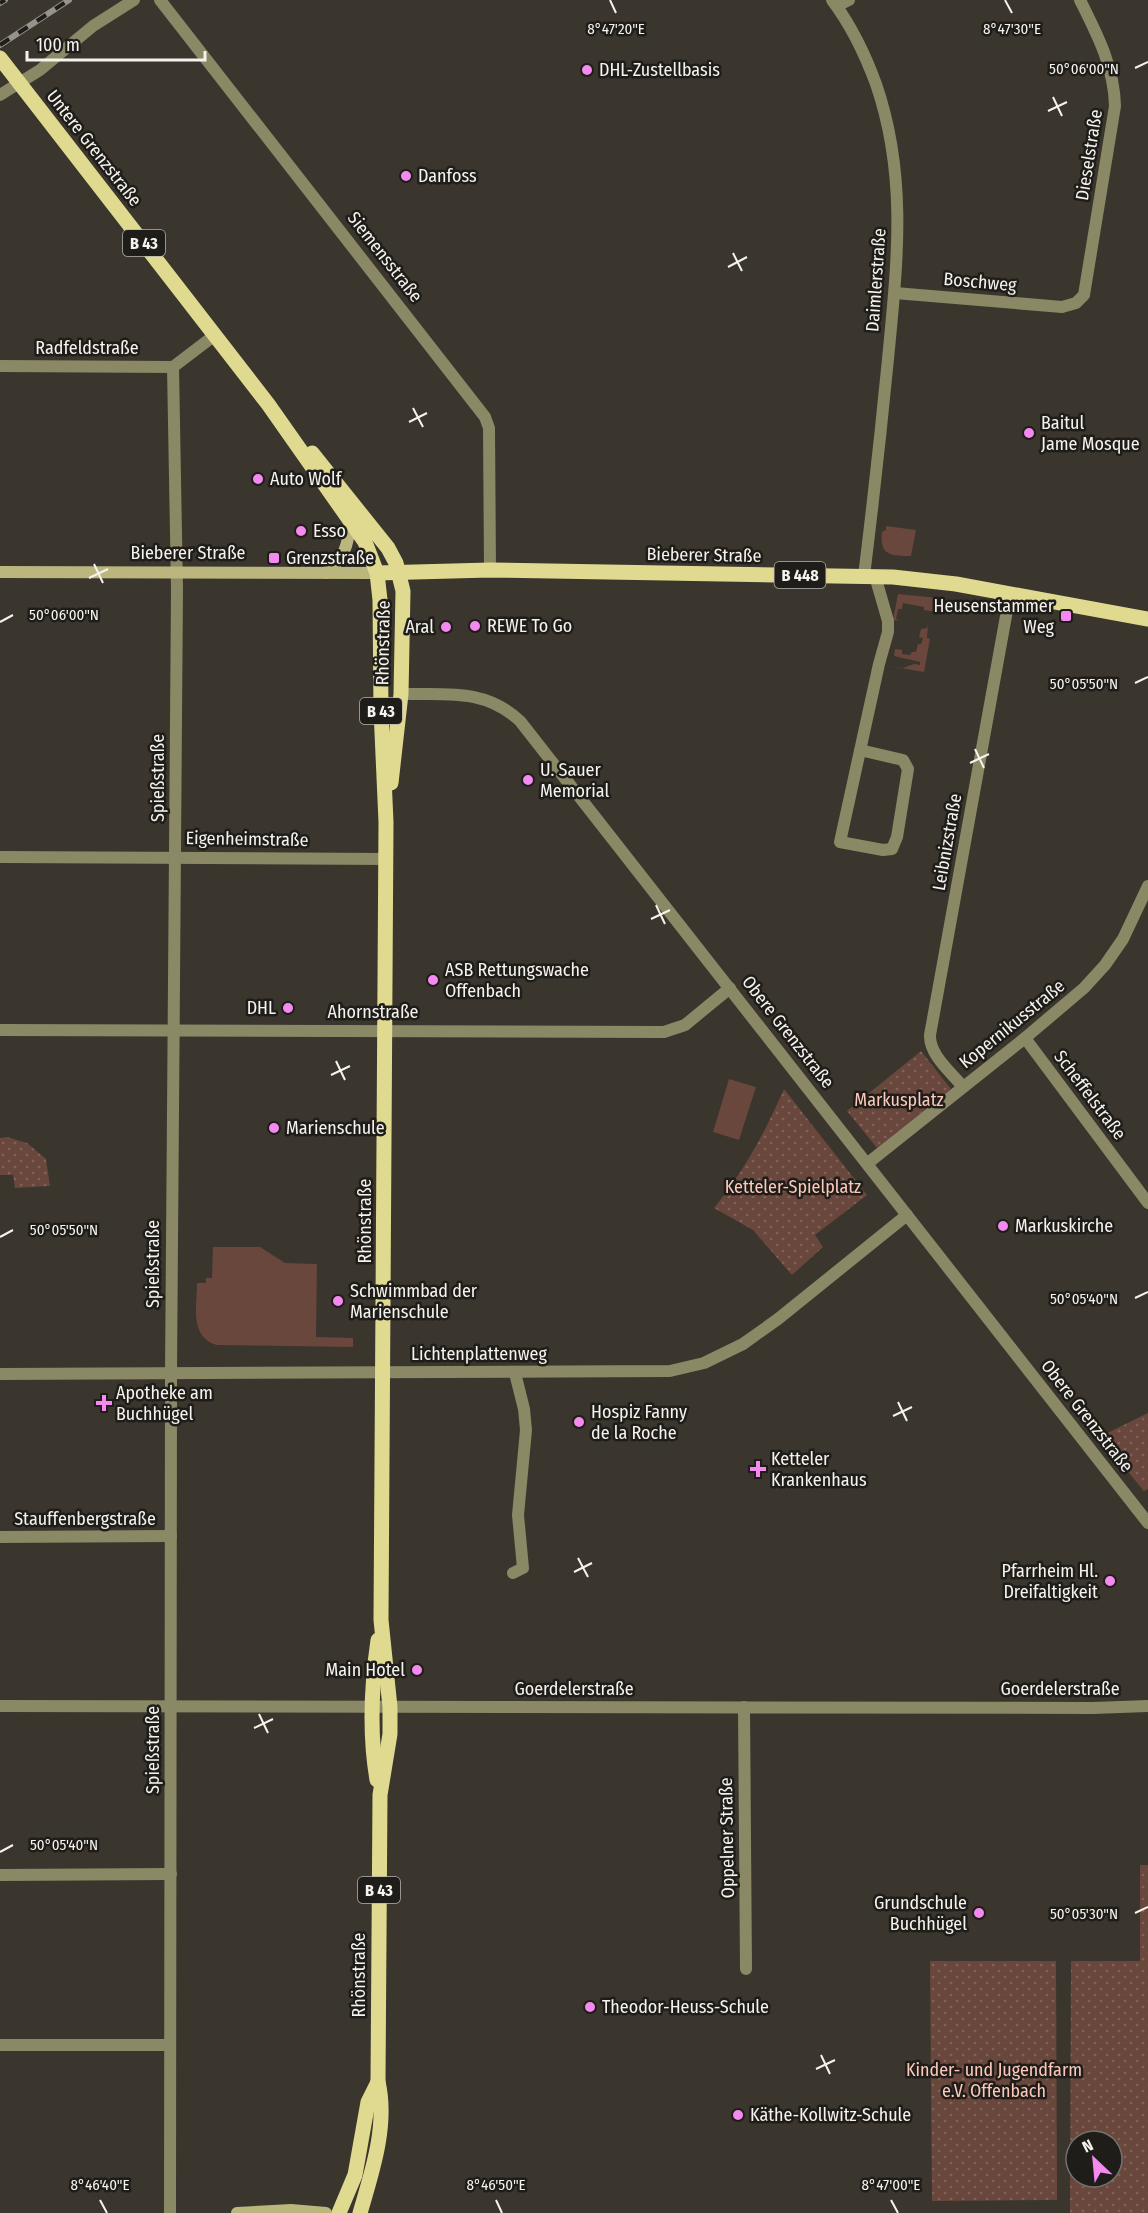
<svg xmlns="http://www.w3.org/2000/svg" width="1148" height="2213" font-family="'Fira Sans Condensed',sans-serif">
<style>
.grass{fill:#69473d}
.park{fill:url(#park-dots);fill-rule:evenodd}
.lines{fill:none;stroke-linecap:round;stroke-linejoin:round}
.street{stroke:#8a8865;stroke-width:12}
.secondary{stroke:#bab67e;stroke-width:12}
.primary{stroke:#dfda90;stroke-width:15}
.rail-casing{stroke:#96928c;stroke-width:6}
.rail{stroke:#1f1d19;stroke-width:4;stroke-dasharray:11;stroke-linecap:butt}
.ticks{fill:none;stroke:#f6f3ee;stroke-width:2}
.poi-dot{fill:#f489f0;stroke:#1f1d19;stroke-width:2}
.labels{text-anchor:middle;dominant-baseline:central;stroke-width:5;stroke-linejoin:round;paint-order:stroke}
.shield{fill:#1f1d19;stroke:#b6b3ae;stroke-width:1.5}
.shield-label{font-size:16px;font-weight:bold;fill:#f6f3ee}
.poi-label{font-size:18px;fill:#f6f3ee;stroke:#1f1d19;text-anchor:start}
.street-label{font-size:18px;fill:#f6f3ee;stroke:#1f1d19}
.park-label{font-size:18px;fill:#fec9ba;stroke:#1f1d19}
.ticks-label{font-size:15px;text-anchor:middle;fill:#f6f3ee;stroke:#1f1d19;stroke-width:5;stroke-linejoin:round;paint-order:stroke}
</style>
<defs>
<pattern id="park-dots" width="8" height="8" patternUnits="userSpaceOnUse" patternTransform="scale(1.5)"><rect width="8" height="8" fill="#69473d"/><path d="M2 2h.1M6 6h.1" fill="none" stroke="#7f6259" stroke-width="1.8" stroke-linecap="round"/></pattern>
</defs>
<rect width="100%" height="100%" fill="#3a352d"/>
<g class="grass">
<path d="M886,526l30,4 -5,26c-19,0 -32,0 -29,-24l4,-2z"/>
<polygon points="898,594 938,598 936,612 924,610 924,607 903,603 902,609 898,609 896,619 900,621 893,620"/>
<polygon points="928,625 927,638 930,639 924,672 883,665 903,668 914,664 920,665 920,662 894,656 895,649 902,650 902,654 910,655 912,652 916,652 918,644 921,644 923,638 919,637 921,629 927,628"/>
<polygon points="729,1079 756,1087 739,1140 713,1132"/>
<path d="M213,1247h47l25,16 32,1 -1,73 37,1v9l-136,-2c-28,-8 -20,-39 -20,-62h9v-5h6z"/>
</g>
<g class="park">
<polygon points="921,1051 951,1089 877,1148 847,1111"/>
<path d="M784,1089l83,106 -52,40 8,12 -31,28 -39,-45 -39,-22c31,-38 50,-74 70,-119z"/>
<polygon points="7,1137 27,1143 46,1159 50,1186 15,1188 13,1175 0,1175 0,1138"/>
<polygon points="1148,1413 1148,1489 1144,1491 1099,1437"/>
<path d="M1140,1865h8v348h-78l1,-252h69zM1076,2141h36v36h-36z"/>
<polygon points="930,1961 1056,1961 1057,2200 932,2201"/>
</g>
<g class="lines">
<g class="street">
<polyline points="160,0 485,417 489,428 490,570"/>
<path d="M832,0c19,25 33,54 44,84 32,93 21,180 12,275 -7,72 -15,144 -24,217"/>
<polyline points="837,6 849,0"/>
<polyline points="0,95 40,70 93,26 134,0"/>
<path d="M895,293l167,14 14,-4 8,-8 31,-189c-1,-40 -18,-72 -35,-106"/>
<polyline points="0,366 173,367"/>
<polyline points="173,367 215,335"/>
<path d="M401,694c45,1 84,-6 119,27l628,802"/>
<polyline points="860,750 903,760 908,769 897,837 892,849 883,850 840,842 879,664 888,632 888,621 875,576"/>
<polyline points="0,857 386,859"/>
<polyline points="0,1030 664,1032 685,1025 730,988"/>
<polyline points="1025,1038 1148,1203"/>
<path d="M963,1087c-11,-14 -34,-32 -33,-52l80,-441"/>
<polyline points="868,1163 1025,1038 1084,988 1105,965 1123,939 1148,886"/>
<polyline points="0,1374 670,1371 704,1363 743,1344 778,1319 907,1215"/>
<polyline points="0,1537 171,1536"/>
<polyline points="513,1573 523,1568 518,1515 526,1430 524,1409 515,1373"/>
<polyline points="0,1706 1093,1708 1148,1706"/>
<polyline points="744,1707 746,1969"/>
<polyline points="0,1875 171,1874"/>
<polyline points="0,2045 170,2045"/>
<polyline points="170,2213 171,1374 177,589 173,367"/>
</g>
<g class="secondary">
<polyline points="0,572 377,573"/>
<path d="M326,573c19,-17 22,-26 24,-51"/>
<polyline points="237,2213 291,2210 326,2213"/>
</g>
<g class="primary">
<path d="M0,58l268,346 97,138 12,31 3,27 1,110 5,112 -5,798 9,87v27l-10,61 -2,287c10,43 -6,90 -18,131"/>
<polyline points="312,453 388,548 396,563 403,591 401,694 391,783"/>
<polyline points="377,573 490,570 893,577 956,584 1148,619"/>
<path d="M377,1780c-8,-47 -6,-92 1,-140"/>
<polyline points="339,2213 355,2175 368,2102 378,2082"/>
</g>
<g class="rail-casing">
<g id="rail">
<polyline points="0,3 5,0"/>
<polyline points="0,45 69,0"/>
</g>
</g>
<use href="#rail" class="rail"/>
</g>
<path class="ticks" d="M610,0l6,13M1005,0l7,13M1135,68l13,-6M1053,97l9,19M1048,111l19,-9M733,253l9,18M728,267l19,-10M413,408l10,19M409,422l18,-9M94,564l9,19M89,578l19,-9M0,622l13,-7M1135,683l13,-6M975,749l9,19M970,763l19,-9M656,905l9,19M651,919l19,-9M336,1061l9,19M331,1075l19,-9M0,1237l13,-7M1135,1298l13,-6M898,1402l9,19M893,1416l19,-9M578,1558l10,19M574,1572l18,-9M259,1714l9,19M254,1728l19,-9M0,1852l13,-7M1135,1913l13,-6M821,2055l9,19M816,2069l19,-9M100,2200l7,13M496,2200l6,13M891,2200l7,13"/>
<g class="poi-dot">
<circle cx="587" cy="70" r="6"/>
<circle cx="406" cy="176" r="6"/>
<circle cx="1029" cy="433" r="6"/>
<circle cx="258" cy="479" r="6"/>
<circle cx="301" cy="531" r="6"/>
<rect x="268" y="552" width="12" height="12" rx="3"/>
<rect x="1060" y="610" width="12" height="12" rx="3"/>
<circle cx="475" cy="626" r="6"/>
<circle cx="446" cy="627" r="6"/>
<circle cx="528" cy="780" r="6"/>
<circle cx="433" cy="980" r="6"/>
<circle cx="288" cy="1008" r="6"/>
<circle cx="274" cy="1128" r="6"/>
<circle cx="1003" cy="1226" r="6"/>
<circle cx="338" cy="1301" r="6"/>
<path d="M101 1394h6v6h6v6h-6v6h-6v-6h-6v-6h6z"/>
<circle cx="579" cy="1422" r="6"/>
<path d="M755 1460h6v6h6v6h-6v6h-6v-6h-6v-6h6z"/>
<circle cx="1110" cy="1581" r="6"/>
<circle cx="417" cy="1670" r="6"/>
<circle cx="979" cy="1913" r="6"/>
<circle cx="590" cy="2007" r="6"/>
<circle cx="738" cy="2115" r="6"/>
</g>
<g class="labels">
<g class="shield">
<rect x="123" y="230" width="42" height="26" rx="4.5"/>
<rect x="774.5" y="562" width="51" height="26" rx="4.5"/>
<rect x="360" y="698" width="42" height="26" rx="4.5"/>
<rect x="358" y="1877" width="42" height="26" rx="4.5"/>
</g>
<g class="shield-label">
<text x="144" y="243">B 43</text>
<text x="800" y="575">B 448</text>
<text x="381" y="711">B 43</text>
<text x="379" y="1890">B 43</text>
</g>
<g class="poi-label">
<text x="599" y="70">DHL-Zustellbasis</text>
<text x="418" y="176">Danfoss</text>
<text x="1041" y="423">Baitul<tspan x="1041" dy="21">Jame Mosque</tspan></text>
<text x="270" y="479">Auto Wolf</text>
<text x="313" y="531">Esso</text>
<text x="286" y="558">Grenzstraße</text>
<text x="1054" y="606" text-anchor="end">Heusenstammer<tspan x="1054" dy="21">Weg</tspan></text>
<text x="487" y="626">REWE To Go</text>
<text x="434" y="627" text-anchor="end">Aral</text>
<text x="540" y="770">U. Sauer<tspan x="540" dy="21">Memorial</tspan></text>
<text x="445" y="970">ASB Rettungswache<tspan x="445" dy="21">Offenbach</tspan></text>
<text x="276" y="1008" text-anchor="end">DHL</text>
<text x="286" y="1128">Marienschule</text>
<text x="1015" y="1226">Markuskirche</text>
<text x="350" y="1291">Schwimmbad der<tspan x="350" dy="21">Marienschule</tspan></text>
<text x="116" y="1393">Apotheke am<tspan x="116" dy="21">Buchhügel</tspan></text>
<text x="591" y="1412">Hospiz Fanny<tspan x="591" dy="21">de la Roche</tspan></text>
<text x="771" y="1459">Ketteler<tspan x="771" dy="21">Krankenhaus</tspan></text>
<text x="1098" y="1571" text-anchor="end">Pfarrheim Hl.<tspan x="1098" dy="21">Dreifaltigkeit</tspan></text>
<text x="405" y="1670" text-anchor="end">Main Hotel</text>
<text x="967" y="1903" text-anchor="end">Grundschule<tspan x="967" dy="21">Buchhügel</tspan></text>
<text x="602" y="2007">Theodor-Heuss-Schule</text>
<text x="750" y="2115">Käthe-Kollwitz-Schule</text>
</g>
<g class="street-label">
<text transform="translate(94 148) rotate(52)">Untere Grenzstraße</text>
<text transform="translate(1089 155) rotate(-81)">Dieselstraße</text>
<text transform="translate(385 257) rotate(52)">Siemensstraße</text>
<text transform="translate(876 280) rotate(-86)">Daimlerstraße</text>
<text transform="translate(980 282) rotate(5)">Boschweg</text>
<text x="87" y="348">Radfeldstraße</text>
<text x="188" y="553">Bieberer Straße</text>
<text transform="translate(704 555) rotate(1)">Bieberer Straße</text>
<text transform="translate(383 643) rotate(-89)">Rhönstraße</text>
<text transform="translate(158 778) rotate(-90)">Spießstraße</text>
<text transform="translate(247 839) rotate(1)">Eigenheimstraße</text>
<text transform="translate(947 842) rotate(-80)">Leibnizstraße</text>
<text x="373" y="1012">Ahornstraße</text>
<text transform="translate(1012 1024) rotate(-39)">Kopernikusstraße</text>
<text transform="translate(788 1032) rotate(52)">Obere Grenzstraße</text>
<text transform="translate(1090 1095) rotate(53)">Scheffelstraße</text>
<text transform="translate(365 1221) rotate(-90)">Rhönstraße</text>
<text transform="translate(153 1264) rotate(-90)">Spießstraße</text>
<text x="479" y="1354">Lichtenplattenweg</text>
<text transform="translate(1087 1416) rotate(52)">Obere Grenzstraße</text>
<text x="85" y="1519">Stauffenbergstraße</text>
<text x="574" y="1689">Goerdelerstraße</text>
<text x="1060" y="1689">Goerdelerstraße</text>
<text transform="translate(153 1750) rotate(-90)">Spießstraße</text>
<text transform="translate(727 1838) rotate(-91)">Oppelner Straße</text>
<text transform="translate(359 1975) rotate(-90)">Rhönstraße</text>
</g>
<g class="park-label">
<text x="899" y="1100">Markusplatz</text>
<text x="793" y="1187">Ketteler-Spielplatz</text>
<text x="994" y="2070">Kinder- und Jugendfarm<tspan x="994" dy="21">e.V. Offenbach</tspan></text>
</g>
</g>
<g class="ticks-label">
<text x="616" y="34">8°47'20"E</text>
<text x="1012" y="34">8°47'30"E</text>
<text x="1084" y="74">50°06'00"N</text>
<text x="64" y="620">50°06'00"N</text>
<text x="1084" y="689">50°05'50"N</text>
<text x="64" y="1235">50°05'50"N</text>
<text x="1084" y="1304">50°05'40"N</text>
<text x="64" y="1850">50°05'40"N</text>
<text x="1084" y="1919">50°05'30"N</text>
<text x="100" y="2190">8°46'40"E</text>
<text x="496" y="2190">8°46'50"E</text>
<text x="891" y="2190">8°47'00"E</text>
</g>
<g transform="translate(1094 2159) rotate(334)"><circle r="28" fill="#1f1d19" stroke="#75736e" stroke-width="1.5"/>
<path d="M0-4.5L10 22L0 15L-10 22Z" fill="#f489f0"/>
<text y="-9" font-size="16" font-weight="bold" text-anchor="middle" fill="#f6f3ee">N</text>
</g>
<path d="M27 51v9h178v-9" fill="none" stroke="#f6f3ee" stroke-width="3"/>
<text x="36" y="51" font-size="18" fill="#f6f3ee" stroke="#1f1d19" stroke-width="4.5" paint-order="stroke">100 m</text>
</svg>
